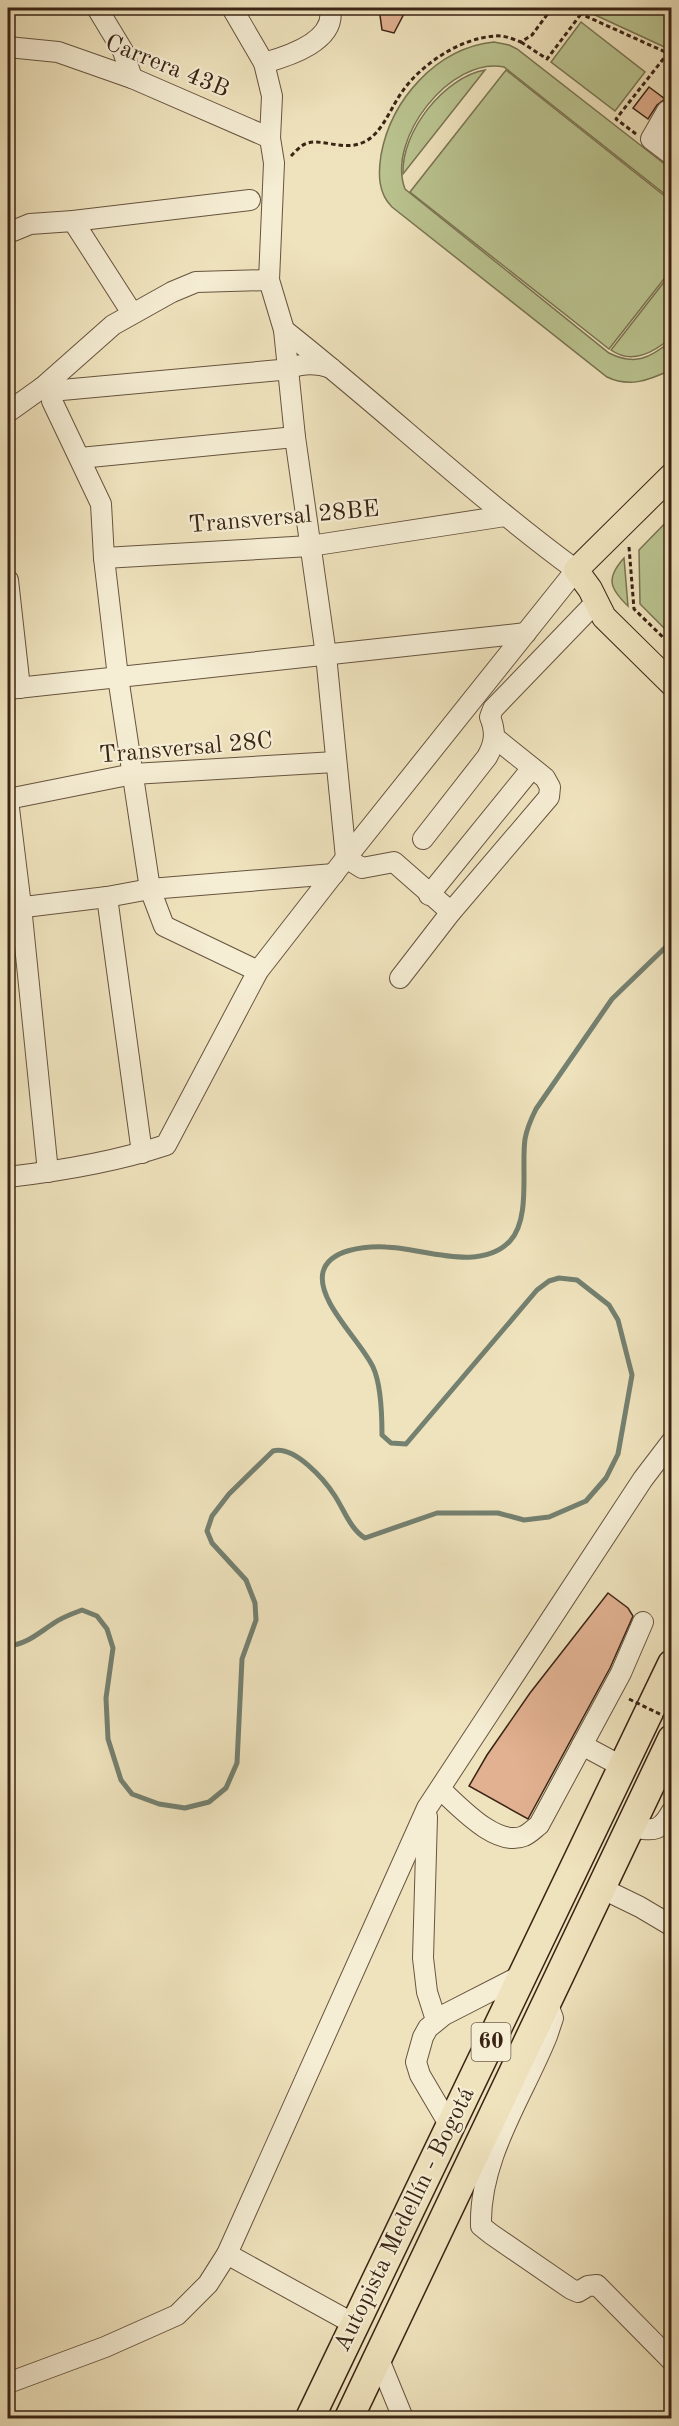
<svg xmlns="http://www.w3.org/2000/svg" width="679" height="2426" font-family="'Old Standard TT',serif">
<style>
.green{fill:#bac490;stroke:#7a7452;stroke-width:1.5}
.lines{fill:none;stroke-linecap:round;stroke-linejoin:round}
.stream{stroke:#748070;stroke-width:5}
.building{fill:#e2b191;stroke:#3a2415;stroke-width:1.5}
.minor-casing{stroke:#67543f;stroke-width:22}
.major-casing{stroke:#3a2415;stroke-width:26}
.highway-casing{stroke:#3a2415;stroke-width:31}
.path{stroke:#3a2415;stroke-width:3;stroke-dasharray:4.5 3;stroke-linecap:butt}
.minor{stroke:#f5edd4;stroke-width:20}
.major{stroke:#efe3bd;stroke-width:24}
.highway{stroke:#efe3bd;stroke-width:28}
.path-bridge{stroke:#3a2415;stroke-width:3;stroke-dasharray:4.5 3;stroke-linecap:butt}
.labels{text-anchor:middle;dominant-baseline:central;stroke-width:4.5;stroke-linejoin:round;paint-order:stroke}
.shield{fill:#f5edd4;stroke:#72604e;stroke-width:1.5}
.shield-label{font-size:22px;font-weight:bold;fill:#3a2415}
.street-label{font-size:24px;fill:#3a2415;stroke:#f5edd4}
</style>
<rect width="100%" height="100%" fill="#efe3bd"/>
<filter id="stains"><feTurbulence type="fractalNoise" baseFrequency=".00333" numOctaves="4"/><feColorMatrix values="0 0 0 0 .2 0 0 0 0 .09 0 0 0 0 .02 0 0 0 .5 -.17"/></filter>
<radialGradient id="worn" r=".72"><stop offset=".6" stop-color="#630" stop-opacity="0"/><stop offset="1" stop-color="#630" stop-opacity=".3"/></radialGradient>
<g class="green">
<polygon points="580,8 671,8 671,50"/>
<polygon points="581,22 645,72 615,111 551,62"/>
<path d="M494,42l15,3 8,4 154,120v30l-167,-132c-53,-11 -118,72 -99,122l204,164c26,13 41,5 62,-12v29c-22,10 -41,18 -64,7l-215,-170c-14,-14 -14,-33 -11,-52 10,-55 55,-107 113,-113z"/>
<path d="M485,70l-82,104c-2,-42 41,-97 82,-104z"/>
<polygon points="506,70 671,201 671,270 609,349 410,192"/>
<path d="M671,273v65c-17,14 -39,27 -60,12z"/>
<polygon points="671,517 671,635 640,604 639,550"/>
<path d="M624,558l4,48c-19,-18 -22,-28 -4,-48z"/>
</g>
<g class="lines">
<path class="stream" d="M8,1646c18,-2 28,-11 43,-21 9,-7 20,-11 31,-15l15,6 10,13 6,19 -7,50 2,41 13,41 11,14 27,10 26,4 24,-6 17,-14 11,-25 5,-104 14,-39 -1,-17 -9,-23 -34,-37 -5,-12 5,-15 17,-22 44,-43c21,-6 51,28 62,45 9,14 16,34 30,42l72,-25h61l26,7 25,-3 37,-16 20,-23 12,-24 14,-79 -14,-55 -9,-15 -32,-25 -18,-2 -10,3 -12,9 -131,154 -15,-1 -9,-8c0,-18 -1,-51 -9,-68 -12,-26 -57,-66 -50,-95 6,-23 43,-26 63,-25 37,1 94,26 124,-6 21,-22 11,-74 15,-102 2,-11 6,-20 11,-30l76,-110 60,-58"/>
</g>
<g class="building">
<polygon points="379,8 407,8 394,33 382,30"/>
<polygon points="649,87 665,99 657,105 648,119 633,108"/>
<polygon points="608,1593 628,1608 633,1616 610,1668 528,1819 469,1786 487,1755 530,1693"/>
</g>
<g class="lines">
<g class="minor-casing">
<g id="minor">
<polyline points="97,8 123,51 132,78"/>
<polyline points="232,8 264,63 272,96 270,138 274,163 269,280 284,330 295,437 326,655 346,858 362,868 394,862 451,912"/>
<polyline points="8,47 58,52 132,78 270,138"/>
<path d="M264,63c25,-7 73,-22 66,-55"/>
<polyline points="667,111 651,139 672,155"/>
<polyline points="73,221 132,313"/>
<polyline points="8,233 30,224 73,221 250,200"/>
<polyline points="43,387 51,391 52,401 101,504 104,558 118,677 150,889 164,926 258,971"/>
<path d="M51,391l229,-21c18,-5 33,-9 51,-2"/>
<polyline points="8,412 43,387 113,325 172,292 196,282 269,280"/>
<polyline points="80,458 295,437"/>
<polyline points="104,558 310,546 505,516"/>
<polyline points="8,580 20,688"/>
<polyline points="8,689 526,633"/>
<polyline points="8,799 133,774 335,762"/>
<polyline points="8,800 21,906 48,1172"/>
<path d="M423,839l64,-82c8,-14 9,-25 3,-40l3,-8 104,-108"/>
<polyline points="429,895 532,768"/>
<polyline points="107,897 142,1153"/>
<polyline points="8,909 107,897 150,889 334,874"/>
<polyline points="400,978 451,912 549,797 550,787 545,778 494,737"/>
<path d="M8,1177c52,-6 107,-15 158,-32l92,-174 88,-113 230,-288c-102,-75 -193,-162 -292,-240"/>
<polyline points="582,1745 623,1767"/>
<path d="M440,1789c18,16 56,59 84,47 5,-2 11,-8 15,-11l82,-152 22,-51"/>
<polyline points="427,1817 423,1958 427,1992 436,2020"/>
<path d="M630,1827c23,3 29,7 42,-16"/>
<polyline points="601,1888 640,1907 672,1926"/>
<path d="M550,2010l3,8 -6,18c-24,60 -68,122 -66,190l10,8 80,55 7,3 10,-6 9,-1 75,76"/>
<polyline points="450,2126 420,2075 416,2062 423,2037 428,2028 444,2015 524,1974"/>
<polyline points="227,2254 354,2324"/>
<polyline points="378,2357 403,2418"/>
<polyline points="8,2383 105,2347 177,2315 208,2284 227,2254 427,1808 643,1479 672,1441"/>
</g>
</g>
<g class="major-casing">
<polyline id="major" points="672,475 576,570 590,589 604,617 672,684"/>
</g>
<g class="highway-casing">
<g id="highway">
<polyline points="310,2418 672,1664"/>
<polyline points="349,2418 672,1739"/>
</g>
</g>
<g class="path">
<polyline points="573,8 581,14 672,55"/>
<polyline points="521,42 547,59 581,14"/>
<polyline points="636,134 616,119 668,53"/>
<path d="M291,156c4,-4 9,-10 14,-12 15,-7 39,8 59,-2 18,-8 27,-35 38,-50 19,-28 59,-54 93,-56 9,-1 18,3 26,6l11,-7 20,-27"/>
<polyline points="629,547 634,609 672,646"/>
</g>
<use href="#minor" class="minor"/>
<use href="#major" class="major"/>
<use href="#highway" class="highway"/>
<polyline class="path-bridge" points="629,1699 672,1720"/>
</g>
<g class="labels">
<rect class="shield" x="471.5" y="2023" width="39" height="38" rx="4.5"/>
<g class="shield-label">
<text x="491" y="2042">60</text>
</g>
<g class="street-label">
<text transform="translate(167 67) rotate(22)">Carrera 43B</text>
<text transform="translate(284 518) rotate(-5)">Transversal 28BE</text>
<text transform="translate(186 749) rotate(-5)">Transversal 28C</text>
<text transform="translate(405 2220) rotate(-64)">Autopista Medellín - Bogotá</text>
</g>
</g>
<rect width="679" height="2426" fill="none" stroke="#efe3bd" stroke-width="30"/>
<rect x="9" y="9" width="661" height="2408" fill="none" stroke="#3a2415" stroke-width="3"/>
<rect x="15" y="15" width="649" height="2396" fill="none" stroke="#3a2415" stroke-width="1.5"/>
<rect width="100%" height="100%" filter="url(#stains)"/>
<rect width="100%" height="100%" fill="url(#worn)"/>
</svg>
